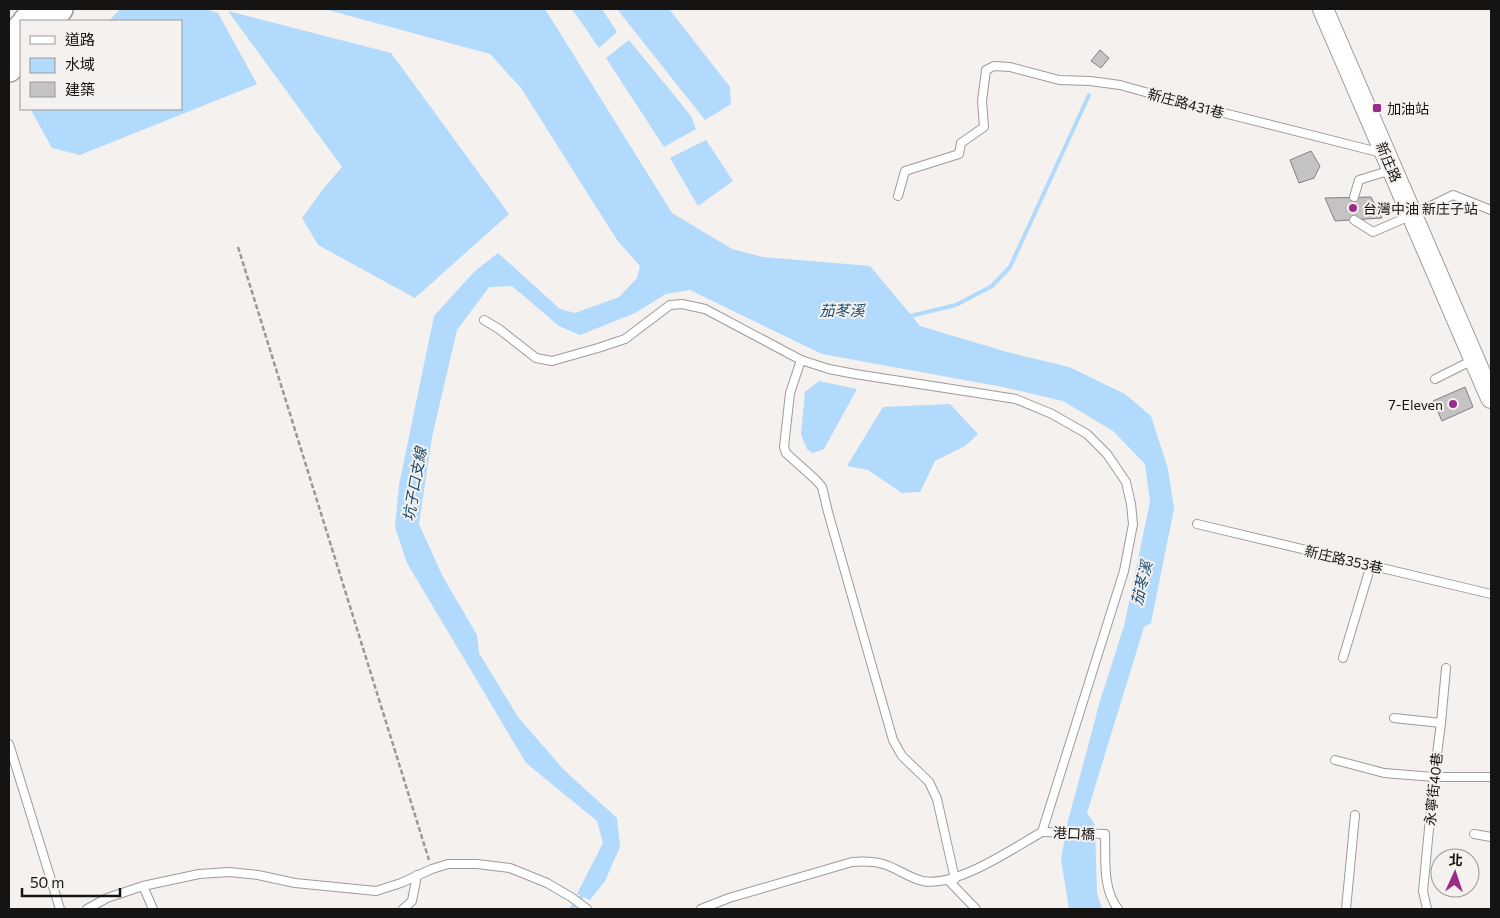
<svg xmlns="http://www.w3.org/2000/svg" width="1500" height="918" font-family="Commissioner,'Noto Sans TC',sans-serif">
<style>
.water{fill:#b2dafc}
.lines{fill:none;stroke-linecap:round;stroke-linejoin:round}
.stream{stroke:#b2dafc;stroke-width:4}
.building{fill:#c5c2c4;stroke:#848082}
.service-casing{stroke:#9e9b98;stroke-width:10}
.tertiary-casing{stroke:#9e9b98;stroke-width:22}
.primary-casing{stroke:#9e9b98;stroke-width:28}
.path{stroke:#9b9997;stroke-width:2.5;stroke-dasharray:5 2.5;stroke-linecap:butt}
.service{stroke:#fff;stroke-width:8}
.tertiary{stroke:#fff;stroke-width:20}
.primary{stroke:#fff;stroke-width:25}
.poi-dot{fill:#9b2b89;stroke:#f4f1ee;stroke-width:2}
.labels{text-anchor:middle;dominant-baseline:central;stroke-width:4;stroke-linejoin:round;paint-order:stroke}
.street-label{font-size:14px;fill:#151413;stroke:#f4f1ee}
.poi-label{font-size:14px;fill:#151413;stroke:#f4f1ee;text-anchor:start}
.water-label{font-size:15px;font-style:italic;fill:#17496e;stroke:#f4f1ee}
</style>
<rect width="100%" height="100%" fill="#f4f1ee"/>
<g class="water">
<polygon points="120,9 205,9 218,13 257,84 80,155 52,148 31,110 33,109 181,109 181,21 109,21"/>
<polygon points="324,9 545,9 672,213 732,249 763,257 870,266 920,326 1007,352 1069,367 1125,394 1151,416 1168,469 1174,509 1151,623 1144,627 1087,813 1095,825 1097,893 1102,909 1069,909 1061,859 1068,821 1100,701 1124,626 1150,502 1145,464 1113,431 1063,401 1003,387 822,354 690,290 666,294 635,313 580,335 559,326 512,286 489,287 457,330 432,437 419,524 442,575 477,635 479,653 518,717 564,770 617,818 620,847 605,881 590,900 577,894 603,843 597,821 526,763 407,563 395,527 399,485 434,316 474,272 498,253 560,309 575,313 619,297 637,278 640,266 617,240 521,88 490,54"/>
<polygon points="572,9 602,9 617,32 599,48"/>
<polygon points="617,9 669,9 730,87 731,104 705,120"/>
<polygon points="228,11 391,53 509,214 415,298 318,245 302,218 324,188 342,167"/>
<polygon points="629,40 691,116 696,129 664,147 606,58"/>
<polygon points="706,140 733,181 698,206 670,158"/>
<polygon points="819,381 857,389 824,449 813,453 807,449 801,435 805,392"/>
<polygon points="950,404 978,434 965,446 935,461 920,492 902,493 868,470 847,466 883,407"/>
</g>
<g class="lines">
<g class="stream">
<polyline points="906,317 956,305 992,286 1010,267 1089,95"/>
<polyline points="571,909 584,894"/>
</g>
</g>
<g class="building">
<polygon points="1100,50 1109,58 1101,68 1091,61"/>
<polygon points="1311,151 1320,166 1314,178 1299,183 1290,160"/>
<polygon points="1371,197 1382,218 1335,221 1325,198"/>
<polygon points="1465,387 1473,407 1442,421 1433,401"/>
</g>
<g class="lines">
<g class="service-casing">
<g id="service">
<polyline points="898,196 905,171 959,154 961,143 984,127 982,101 986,70 994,66 1010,67 1059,80 1090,81 1120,85 1188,104 1382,153"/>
<polyline points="1354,197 1359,180 1391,170"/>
<polyline points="1354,220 1373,232 1412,215 1453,195 1491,210"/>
<path d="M484,320l15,9 37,29 16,3 46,-13 27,-9 45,-34 12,-1 23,5 96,51 28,9 26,5 161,25 36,15 35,20 20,20 19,28 5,22 2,20 -9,47 -82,261c-29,16 -86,56 -119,49 -14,-3 -26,-13 -40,-17 -10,-3 -20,-3 -31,-2l-123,36 -28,11"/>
<polyline points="801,360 790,393 784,447 786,453 816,480 822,487 828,512 893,740 902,756 929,782 937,799 955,879"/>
<polyline points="1435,379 1473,360"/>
<polyline points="1197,524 1491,594"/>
<polyline points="1343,658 1371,565"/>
<polyline points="1394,718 1441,723"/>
<polyline points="9,744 60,909"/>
<polyline points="1335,760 1384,773 1434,777 1491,777"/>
<path d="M1042,832l63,2c1,26 -3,54 13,75"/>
<polyline points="1474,834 1491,837"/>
<polyline points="948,880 976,909"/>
<polyline points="143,886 153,909"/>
<polyline points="87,909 107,898 143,886 199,874 229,872 258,875 295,883 376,891 401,883 432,869 448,864 477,864 510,868 547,883 571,897 587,909"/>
<polyline points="403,909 412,901 417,875"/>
<polyline points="1346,909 1355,815"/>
<polyline points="1427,909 1423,891 1434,777 1441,723 1446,668"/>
</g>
</g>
<g class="tertiary-casing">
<polyline id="tertiary" points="1323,9 1491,398"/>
</g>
<g class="primary-casing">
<g id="primary">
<polyline points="26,21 37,9"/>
<polyline points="50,21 60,9"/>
<polyline points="9,42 21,27"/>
<polyline points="9,69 21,55"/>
</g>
</g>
<polyline class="path" points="238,247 429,860"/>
<use href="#service" class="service"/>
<use href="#tertiary" class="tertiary"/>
<use href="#primary" class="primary"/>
</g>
<g class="poi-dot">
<rect x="1372" y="103" width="10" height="10" rx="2.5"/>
<circle cx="1353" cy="208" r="5"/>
<circle cx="1453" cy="404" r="5"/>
</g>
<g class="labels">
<g class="street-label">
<text transform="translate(1186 103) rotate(15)">新庄路431巷</text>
<text transform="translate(1389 162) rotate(67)">新庄路</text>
<text transform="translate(1344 559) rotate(13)">新庄路353巷</text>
<text transform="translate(1433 789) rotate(-84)">永寧街40巷</text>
<text transform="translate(1074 833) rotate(3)">港口橋</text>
</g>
<g class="poi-label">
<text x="1387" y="108">加油站</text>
<text x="1363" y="208">台灣中油 新庄子站</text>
<text x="1443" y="404" text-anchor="end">7-Eleven</text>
</g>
<g class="water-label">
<text x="842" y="310">茄苳溪</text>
<text transform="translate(414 484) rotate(-80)">坑子口支線</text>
<text transform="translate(1141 583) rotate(-76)">茄苳溪</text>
</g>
</g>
<rect width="1500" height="918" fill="none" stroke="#151413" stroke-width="20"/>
<rect x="20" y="20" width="162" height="90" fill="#f4f1ee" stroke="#9b9996"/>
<rect x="30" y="36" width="25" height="8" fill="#ffffff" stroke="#9b9996"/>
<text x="65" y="45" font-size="15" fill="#151413">道路</text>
<rect x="30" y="58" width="25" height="15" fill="#b2dafc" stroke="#9b9996"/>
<text x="65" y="70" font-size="15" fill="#151413">水域</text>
<rect x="30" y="82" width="25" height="15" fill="#c5c2c4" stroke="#9b9996"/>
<text x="65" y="95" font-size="15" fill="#151413">建築</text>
<g transform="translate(1455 873) rotate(3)"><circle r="24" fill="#f4f1ee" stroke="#9b9996"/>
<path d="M0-4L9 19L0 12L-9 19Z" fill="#9b2b89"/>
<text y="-8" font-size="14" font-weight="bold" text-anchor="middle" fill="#151413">北</text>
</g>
<path d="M22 888v8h98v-8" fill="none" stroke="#151413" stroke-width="2.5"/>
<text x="30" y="888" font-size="15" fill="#151413" stroke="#f4f1ee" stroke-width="4" paint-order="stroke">50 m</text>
</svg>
